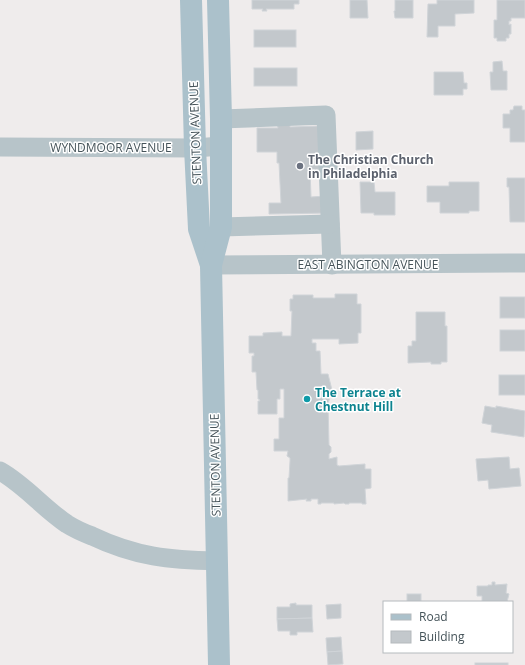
<svg xmlns="http://www.w3.org/2000/svg" width="525" height="665" font-family="'Open Sans',sans-serif">
<style>
.building{fill:#c3c8cc;stroke:#d0d4d8}
.lines{fill:none;stroke-linecap:round;stroke-linejoin:round}
.minor{stroke:#b7c4c9;stroke-width:19}
.major{stroke:#abc1cb;stroke-width:22}
.worship-dot{fill:#6b7280;stroke:#fff;stroke-width:1.5}
.culture-dot{fill:#0f9aa8;stroke:#fff;stroke-width:1.5}
.labels{text-anchor:middle;dominant-baseline:central;stroke-width:3;stroke-linejoin:round;paint-order:stroke}
.street-label{font-size:12px;fill:#455359;stroke:#fff}
.worship-label{font-size:12px;font-weight:bold;fill:#5b616d;stroke:#fff;text-anchor:start}
.culture-label{font-size:12px;font-weight:bold;fill:#0d838f;stroke:#fff;text-anchor:start}
</style>
<rect width="100%" height="100%" fill="#efecec"/>
<g class="building">
<polygon points="252,0 299,0 299,4 294,4 294,9 266,9 267,11 262,11 263,9 252,9"/>
<polygon points="350,0 367,0 368,18 350,18"/>
<polygon points="395,0 413,0 413,18 395,18 394,11 395,11"/>
<polygon points="437,0 474,0 474,13 455,14 455,26 438,26 438,37 427,37 428,4 437,4"/>
<polygon points="497,0 525,0 525,18 511,18 511,21 509,21 509,25 511,24 511,34 509,34 509,38 506,38 506,41 497,41 497,38 494,38 494,20 497,20"/>
<rect x="254" y="30" width="42" height="17"/>
<polygon points="502,61 503,71 507,71 507,90 491,90 490,72 493,72 493,62"/>
<rect x="254" y="68" width="43" height="18"/>
<polygon points="434,72 463,72 464,83 467,83 467,89 463,89 463,95 434,95"/>
<polygon points="514,106 522,106 522,110 525,110 525,142 510,142 510,128 503,128 503,114 510,114 510,110 513,110"/>
<polygon points="277,123 290,123 290,127 320,126 321,169 310,170 311,197 326,196 327,213 269,214 269,203 281,203 279,163 277,163 277,152 257,152 257,128 278,128"/>
<polygon points="373,131 373,149 356,150 356,132"/>
<polygon points="507,178 525,178 525,222 510,222 509,187 507,187"/>
<polygon points="360,182 374,182 375,192 395,192 395,215 374,215 374,213 361,213"/>
<polygon points="449,182 479,182 479,211 469,211 469,213 440,213 440,202 427,202 427,186 449,186"/>
<polygon points="335,294 357,294 357,304 361,304 361,333 358,333 358,343 339,344 339,339 312,339 312,343 316,343 316,351 320,351 321,374 328,374 331,386 332,391 328,403 329,445 331,447 331,452 329,454 329,459 337,457 337,465 339,466 365,464 365,469 371,469 371,488 365,489 366,504 362,504 362,503 349,503 349,504 345,504 344,503 334,504 334,503 321,503 321,504 318,504 318,499 311,499 311,501 306,501 307,499 288,501 288,478 289,478 290,461 290,458 287,456 288,451 274,451 274,439 279,439 279,418 284,418 284,389 280,389 280,399 277,399 277,414 258,414 258,401 260,401 259,399 258,399 258,390 257,390 256,372 252,372 252,356 254,356 254,353 249,353 249,336 263,336 263,333 282,332 282,336 291,336 292,311 290,311 290,299 293,299 293,295 313,295 313,298 335,298"/>
<rect x="500" y="297" width="25" height="21"/>
<polygon points="416,312 445,312 445,326 447,326 447,362 441,362 441,364 431,364 431,362 408,363 408,346 412,346 412,341 416,341"/>
<rect x="500" y="330" width="25" height="21"/>
<rect x="499" y="375" width="26" height="20"/>
<polygon points="485,406 496,408 496,406 525,411 524,437 491,432 492,425 482,423"/>
<polygon points="509,457 510,469 519,468 521,486 489,489 488,480 478,481 476,459"/>
<polygon points="492,582 495,582 495,585 507,584 506,593 509,594 507,602 482,602 482,596 477,596 477,586 488,586 488,585 492,585"/>
<rect x="407" y="594" width="14" height="8"/>
<polygon points="296,603 296,605 312,605 312,618 277,619 277,607 290,607 290,604"/>
<polygon points="341,604 341,618 327,619 326,605"/>
<polygon points="312,618 313,632 297,632 297,635 290,635 290,631 278,631 277,619"/>
<polygon points="341,637 342,651 327,652 326,638"/>
<polygon points="342,651 343,664 328,665 327,652"/>
<rect x="475" y="663" width="33" height="2"/>
</g>
<g class="lines">
<g class="minor">
<polyline points="221,119 326,115 332,265"/>
<polyline points="0,147 195,148 221,146"/>
<polyline points="221,227 330,224"/>
<polyline points="211,265 525,263"/>
<path d="M0,471c25,14 43,37 67,53 8,5 17,9 25,12 44,21 78,24 125,25"/>
</g>
<g class="major">
<polyline points="191,0 195,148 199,229 211,265"/>
<polyline points="218,0 221,119 221,227 211,265 219,665"/>
</g>
</g>
<circle class="worship-dot" cx="300" cy="166" r="4"/>
<circle class="culture-dot" cx="307" cy="399" r="4"/>
<g class="labels">
<g class="street-label">
<text transform="translate(195 133) rotate(-92)">STENTON AVENUE</text>
<text x="111" y="147">WYNDMOOR AVENUE</text>
<text x="368" y="264">EAST ABINGTON AVENUE</text>
<text transform="translate(215 465) rotate(-91)">STENTON AVENUE</text>
</g>
<g class="worship-label">
<text x="308" y="159">The Christian Church<tspan x="308" dy="14">in Philadelphia</tspan></text>
</g>
<g class="culture-label">
<text x="315" y="392">The Terrace at<tspan x="315" dy="14">Chestnut Hill</tspan></text>
</g>
</g>
<rect x="383" y="601" width="130" height="52" fill="#ffffff" stroke="#b5babd"/>
<rect x="391" y="614" width="20" height="6" fill="#abc1cb" stroke="#b5babd"/>
<text x="419" y="621" font-size="12" fill="#455359">Road</text>
<rect x="391" y="631" width="20" height="12" fill="#c3c8cc" stroke="#b5babd"/>
<text x="419" y="641" font-size="12" fill="#455359">Building</text>
</svg>
